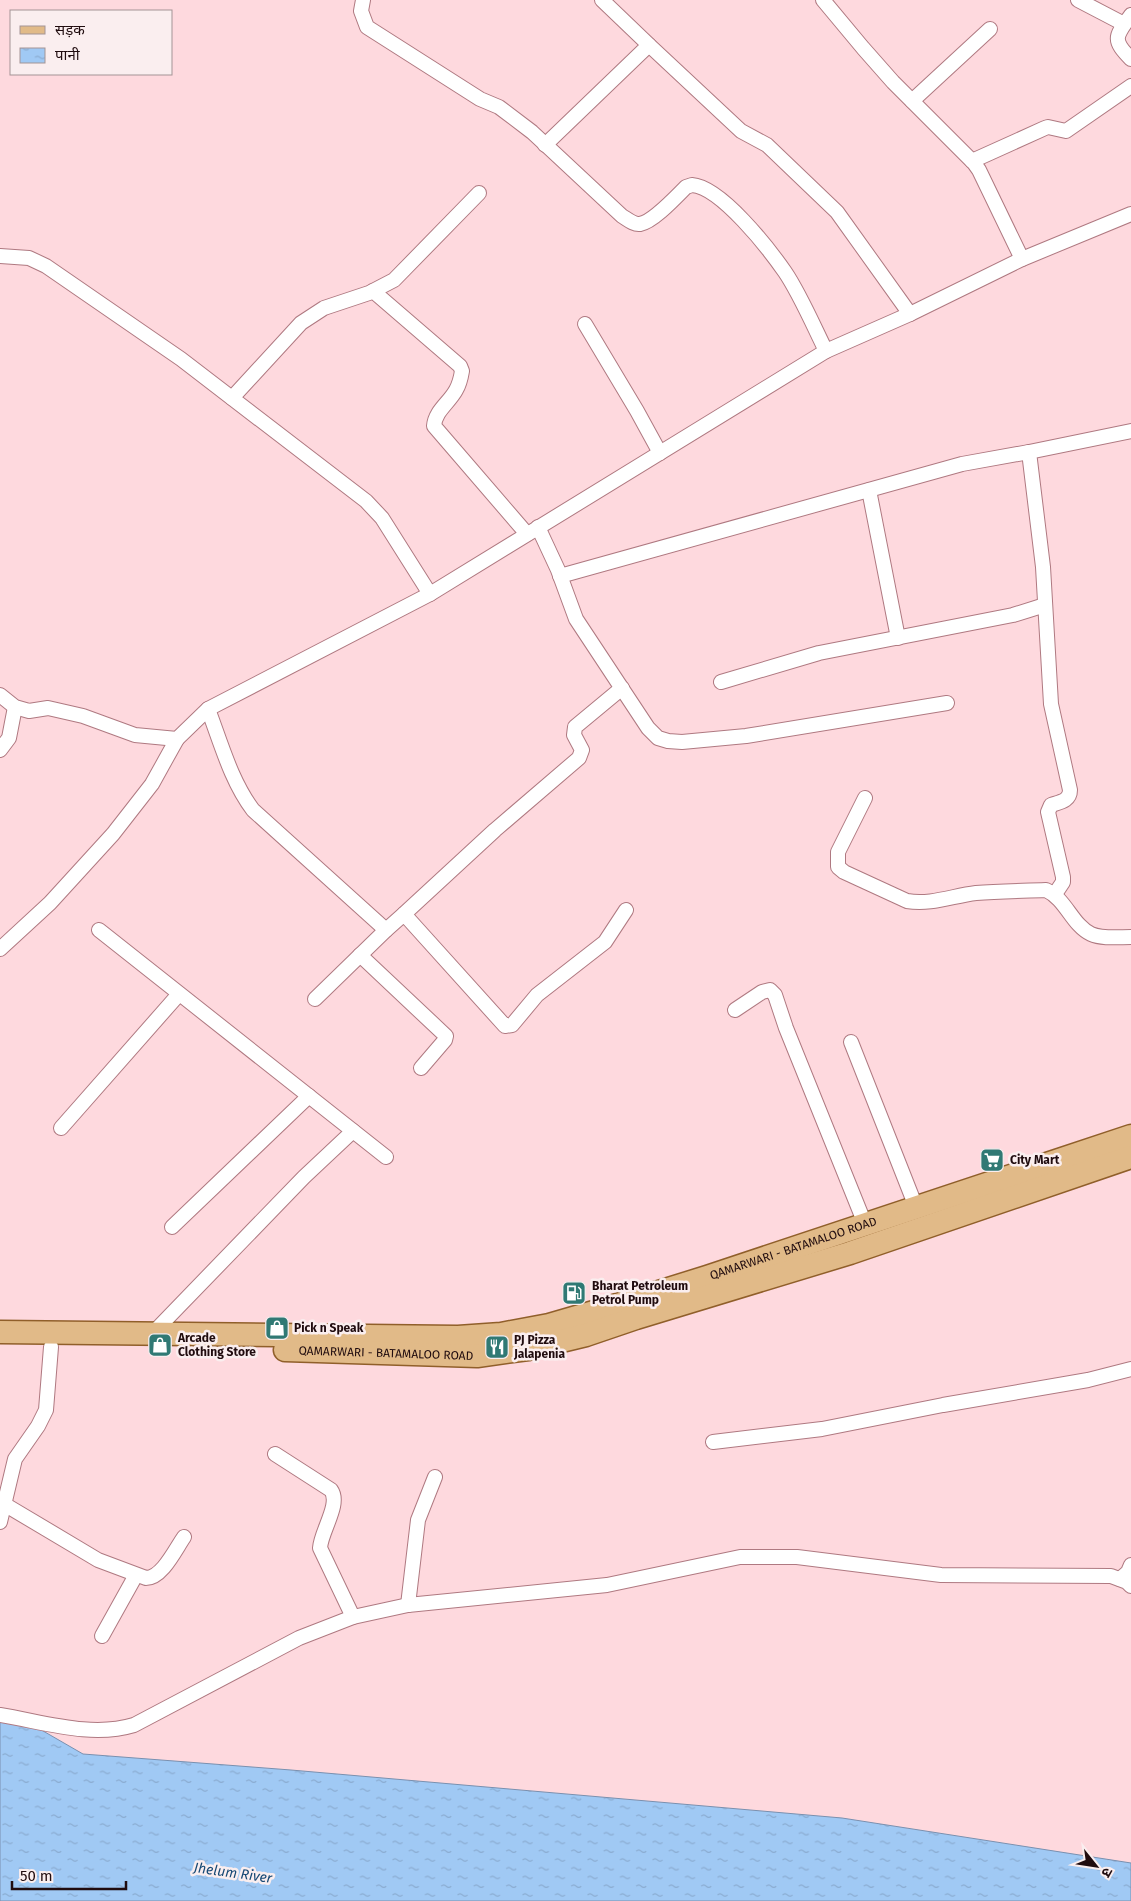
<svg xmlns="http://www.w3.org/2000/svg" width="1131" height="1901" font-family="'Fira Sans','Noto Sans Devanagari',sans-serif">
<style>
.water{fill:url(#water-ripples);stroke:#7a90af}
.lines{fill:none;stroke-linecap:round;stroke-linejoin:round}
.street-casing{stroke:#af7981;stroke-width:16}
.primary-casing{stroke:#905f2a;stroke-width:25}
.street{stroke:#fff;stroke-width:14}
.primary{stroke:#e1ba88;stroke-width:22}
.labels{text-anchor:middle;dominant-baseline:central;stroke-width:5;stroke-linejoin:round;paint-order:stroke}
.poi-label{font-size:12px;font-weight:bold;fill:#200c0f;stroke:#faeeef;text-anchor:start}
.street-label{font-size:12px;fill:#200c0f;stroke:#faeeef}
.water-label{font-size:14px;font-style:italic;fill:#174975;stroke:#faeeef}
</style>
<defs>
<pattern id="water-ripples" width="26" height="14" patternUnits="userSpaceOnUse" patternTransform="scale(1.25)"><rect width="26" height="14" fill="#a0c9f4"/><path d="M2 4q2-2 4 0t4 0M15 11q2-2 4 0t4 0" fill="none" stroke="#8aabd0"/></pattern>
</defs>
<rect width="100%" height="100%" fill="#fed9de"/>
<polygon class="water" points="0,1709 5,1709 83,1754 291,1770 842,1818 1131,1863 1131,1901 0,1901"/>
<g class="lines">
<g class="street-casing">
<g id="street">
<path d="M363,0l-2,11 6,16 113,72 19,8 33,25 90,84c5,3 12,9 18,8 13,-2 36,-27 46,-37l6,-2c29,2 77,64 93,87 15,22 29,55 41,79"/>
<polyline points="823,0 863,48 893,82 974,163 979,170 1022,259"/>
<polyline points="1078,0 1124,24"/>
<path d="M1131,15c-15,21 -20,24 0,44"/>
<polyline points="649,45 741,131 767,145 837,212 910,314"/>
<polyline points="912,101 990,29"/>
<polyline points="545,145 649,45 602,0"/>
<polyline points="972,161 1045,128 1048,127 1066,131 1131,86"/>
<polyline points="0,256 29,258 46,266 181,359 366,501 382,518 430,594"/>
<path d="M373,291l87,75 2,5c-1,6 -3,14 -6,19 -7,13 -21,21 -22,36l93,108"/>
<polyline points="585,324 637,411 660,453"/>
<polyline points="232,398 301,323 324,308 369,293 394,280 479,193"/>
<path d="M1029,452l14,115 8,137 19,86c0,11 -10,12 -19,15l-3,7 15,65v5l-8,12"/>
<polyline points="869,490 898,638"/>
<polyline points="538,527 558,570 576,619 648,728 658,738 668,741 682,742 746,736 947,703"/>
<polyline points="560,576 962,464 1029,452 1131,431"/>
<polyline points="721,682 819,653 1013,615 1045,605"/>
<polyline points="0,695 15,707 29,711 48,708 83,716 135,735 177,739 208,709 430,594 826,351 910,314 1022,259 1131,214"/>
<path d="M208,709c13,34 23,72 45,101l133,120 18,-16 101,112 7,-1 25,-30 68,-53 21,-32"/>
<polyline points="0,750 9,738 15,707"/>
<path d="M865,798l-27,54v15l6,5 63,29c24,4 45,-5 69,-8 23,-2 47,-2 70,-3 20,9 26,35 45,44 11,5 28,3 40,3"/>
<polyline points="404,914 495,830 579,758 582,750 574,735 575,727 622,688"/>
<polyline points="99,930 386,1157"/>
<polyline points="0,949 50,903 113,834 152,784 177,739"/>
<polyline points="360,955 446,1036 445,1040 421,1068"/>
<polyline points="315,999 386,930"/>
<polyline points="735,1010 762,992 770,990 775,995 786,1028 865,1224"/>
<polyline points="851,1042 916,1207"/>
<polyline points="61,1128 179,994"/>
<polyline points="172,1227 309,1096"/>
<polyline points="153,1333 304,1177 353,1131"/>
<polyline points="713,1442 822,1429 943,1405 1088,1380 1131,1369"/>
<path d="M275,1454l56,36c10,14 -10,41 -11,58l33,69"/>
<path d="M4,1504l94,56 48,18c16,0 29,-28 38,-41"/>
<polyline points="0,1522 15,1459 38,1426 46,1410 51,1347"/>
<polyline points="1120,1579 1128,1572 1131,1565"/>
<polyline points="408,1605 418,1520 435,1477"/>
<polyline points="102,1636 136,1575"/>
<path d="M0,1715c44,7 91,23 134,10l165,-87 54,-21 55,-12 199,-20 133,-28h57l144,18 170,1 16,6 4,4"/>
</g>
</g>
<g class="primary-casing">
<g id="primary">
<path id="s1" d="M0,1332l458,5 43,-3 48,-9 55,-16 103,-32 424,-141"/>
<path id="s2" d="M285,1350l192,6 51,-7 58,-14 50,-17 214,-65 281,-96"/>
</g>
</g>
<use href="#street" class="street"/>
<use href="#primary" class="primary"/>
</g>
<defs>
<g id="supermarket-square" transform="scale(1.25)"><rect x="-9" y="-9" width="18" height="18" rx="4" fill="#307974" stroke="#faeeef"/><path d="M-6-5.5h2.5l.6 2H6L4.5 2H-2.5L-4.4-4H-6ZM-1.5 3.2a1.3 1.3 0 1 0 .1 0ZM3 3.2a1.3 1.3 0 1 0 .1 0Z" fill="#fff"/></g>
<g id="fuel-square" transform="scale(1.25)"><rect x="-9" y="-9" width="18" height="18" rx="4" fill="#307974" stroke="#faeeef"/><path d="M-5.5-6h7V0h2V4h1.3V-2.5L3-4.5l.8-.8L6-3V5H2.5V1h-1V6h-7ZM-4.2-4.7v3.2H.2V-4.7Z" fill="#fff"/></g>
<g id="shop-square" transform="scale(1.25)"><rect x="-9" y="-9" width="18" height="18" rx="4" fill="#307974" stroke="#faeeef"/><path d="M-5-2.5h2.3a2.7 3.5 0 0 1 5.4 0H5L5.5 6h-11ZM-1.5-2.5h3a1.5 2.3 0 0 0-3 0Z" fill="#fff"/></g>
<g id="restaurant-square" transform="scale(1.25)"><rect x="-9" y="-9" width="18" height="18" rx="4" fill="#307974" stroke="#faeeef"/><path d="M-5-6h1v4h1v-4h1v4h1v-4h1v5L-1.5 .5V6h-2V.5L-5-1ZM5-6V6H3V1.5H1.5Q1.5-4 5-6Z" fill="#fff"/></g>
</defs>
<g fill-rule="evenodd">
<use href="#supermarket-square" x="992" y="1160"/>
<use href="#fuel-square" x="574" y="1293"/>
<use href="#shop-square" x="277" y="1328"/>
<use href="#shop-square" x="160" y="1345"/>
<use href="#restaurant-square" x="497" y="1347"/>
</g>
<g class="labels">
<g class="poi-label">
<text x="1010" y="1160">City Mart</text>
<text x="592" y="1286">Bharat Petroleum<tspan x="592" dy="14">Petrol Pump</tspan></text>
<text x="294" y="1328">Pick n Speak</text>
<text x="178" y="1338">Arcade<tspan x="178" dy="14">Clothing Store</tspan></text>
<text x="514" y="1340">PJ Pizza<tspan x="514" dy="14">Jalapenia</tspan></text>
</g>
<g class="street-label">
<text stroke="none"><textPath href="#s1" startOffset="806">QAMARWARI - BATAMALOO ROAD</textPath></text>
<text stroke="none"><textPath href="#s2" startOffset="101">QAMARWARI - BATAMALOO ROAD</textPath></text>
</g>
<g class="water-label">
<text transform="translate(233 1873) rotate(8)">Jhelum River</text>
</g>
</g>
<rect x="10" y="10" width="162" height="65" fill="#faeeef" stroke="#a39495"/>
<rect x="20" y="26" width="25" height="8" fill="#e1ba88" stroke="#a39495"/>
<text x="55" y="35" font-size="15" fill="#200c0f">सड़क</text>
<rect x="20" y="48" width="25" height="15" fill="url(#water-ripples)" stroke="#a39495"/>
<text x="55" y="60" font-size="15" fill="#200c0f">पानी</text>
<g transform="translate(1096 1866) rotate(120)" stroke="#faeeef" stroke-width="4" paint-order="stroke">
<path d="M0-4L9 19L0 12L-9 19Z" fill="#200c0f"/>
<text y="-8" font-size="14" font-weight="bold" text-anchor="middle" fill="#200c0f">उ</text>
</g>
<path d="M12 1881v8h114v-8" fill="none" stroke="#200c0f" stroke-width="2.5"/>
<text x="20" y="1881" font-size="15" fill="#200c0f" stroke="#faeeef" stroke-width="4" paint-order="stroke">50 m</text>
</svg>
